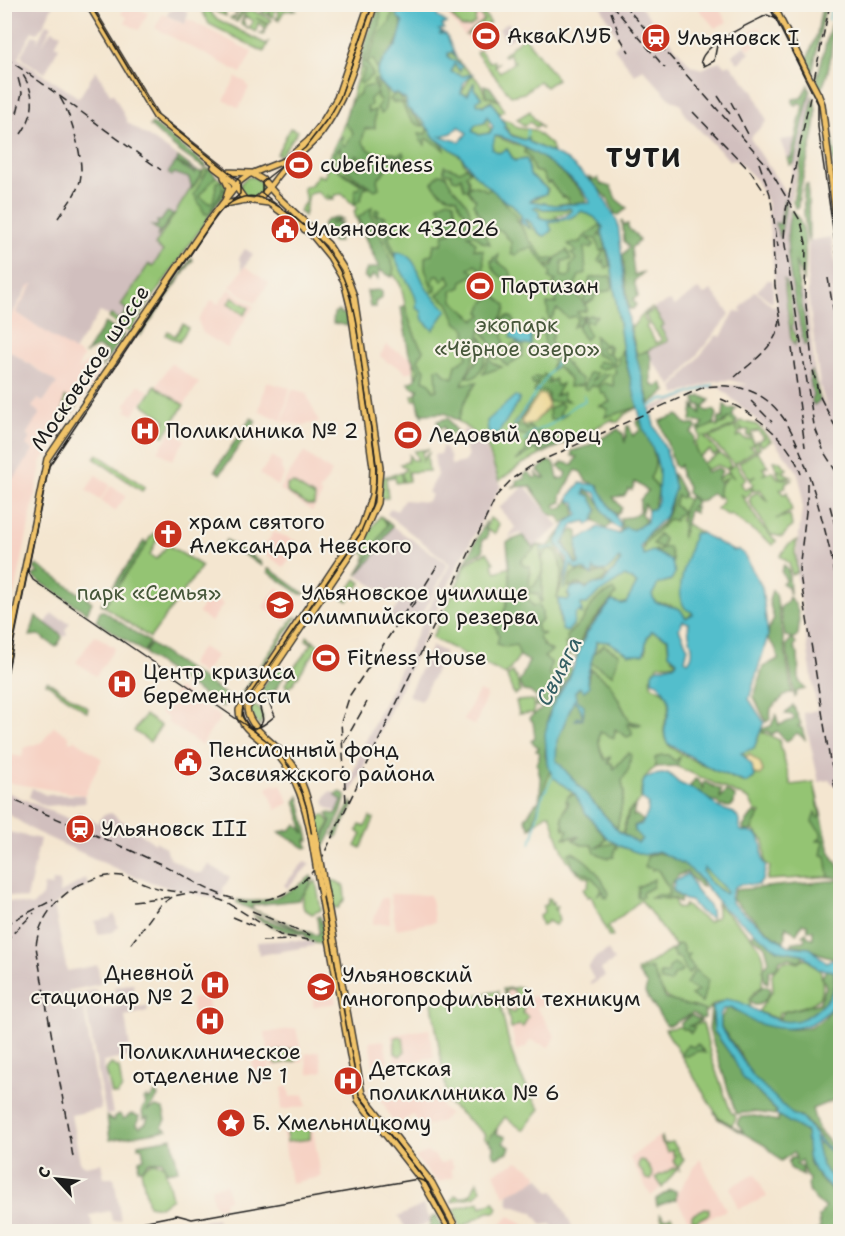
<svg xmlns="http://www.w3.org/2000/svg" width="845" height="1236" font-family="'Shantell Sans',sans-serif">
<style>
.built{fill:#f6d2c4}
.industrial{fill:#d1bfbe}
.green{fill:#94c473;stroke:#587048;stroke-width:1.5;fill-rule:evenodd}
.forest{fill:#77aa65;stroke:#4a6340;stroke-width:1.5;fill-rule:evenodd}
.sand{fill:#eeda9e;stroke:#857b5d;stroke-width:1.5}
.water{fill:#52becc;stroke:#376d74;stroke-width:1.5;fill-rule:evenodd}
.lines{fill:none;stroke-linecap:round;stroke-linejoin:round}
.stream{stroke:#52becc;stroke-width:1.5}
.primary-casing{stroke:#3c3a37;stroke-width:8}
.primary{stroke:#f0c369;stroke-width:5}
.tram{stroke:#1c1c1c;stroke-width:1.5}
.rail{stroke:#1c1c1c;stroke-width:1.5;stroke-dasharray:9 4.5;stroke-linecap:butt}
.primary-bridge-casing{stroke:#3c3a37;stroke-width:8;stroke-linecap:butt}
.primary-bridge{stroke:#f0c369;stroke-width:5}
.labels{text-anchor:middle;dominant-baseline:central;stroke-width:4.5;stroke-linejoin:round;paint-order:stroke}
.poi-label{font-size:21px;fill:#1c1c1c;stroke:#f7f3e8;text-anchor:start}
.park-label{font-size:21px;fill:#46573a;stroke:#f7f3e8}
.street-label{font-size:21px;fill:#1c1c1c;stroke:#f7f3e8}
.water-label{font-size:22px;font-style:italic;fill:#325d62;stroke:#f7f3e8}
.district-label{font-size:27px;font-weight:bold;letter-spacing:1.5px;fill:#1c1c1c;stroke:#f7f3e8}
</style>
<rect width="100%" height="100%" fill="#f7f3e8"/>
<filter id="ink" filterUnits="userSpaceOnUse"><feTurbulence type="fractalNoise" baseFrequency=".0167" numOctaves="2"/><feDisplacementMap in="SourceGraphic" scale="12" xChannelSelector="R" yChannelSelector="G"/><feConvolveMatrix kernelMatrix="1 2 1 2 8 2 1 2 1" color-interpolation-filters="sRGB"/></filter>
<filter id="wash" filterUnits="userSpaceOnUse"><feTurbulence type="fractalNoise" baseFrequency=".008" numOctaves="4" result="noise"/><feDisplacementMap in="SourceGraphic" scale="24" xChannelSelector="R" yChannelSelector="G"/><feGaussianBlur stdDeviation="1.35" result="paint"/><feColorMatrix in="noise" values="0 0 0 0 0 0 0 0 0 0 0 0 0 0 0 0 0 1.4 0 .05"/><feComposite in="paint" operator="in"/></filter>
<g filter="url(#wash)">
<rect width="100%" height="100%" fill="#f4e6d0"/>
<g class="built">
<polygon points="126,4 148,13 139,30 125,23 127,17 121,14"/>
<polygon points="439,5 474,5 490,23 487,25 495,37 478,52"/>
<polygon points="702,5 717,5 727,22 715,28 698,8"/>
<polygon points="163,14 183,24 188,19 252,52 241,73 155,28"/>
<polygon points="759,27 766,39 748,49 741,37"/>
<polygon points="236,77 247,83 246,85 249,87 239,108 224,100"/>
<polygon points="245,266 269,283 255,303 230,287"/>
<polygon points="34,282 17,313 83,356 78,368 80,369 85,363 99,373 42,460 15,594 11,595 5,594 4,472 14,478 26,445 32,407 38,399 43,402 57,383 5,347 5,326 28,290 28,287"/>
<polygon points="229,289 254,306 227,348 203,333 198,320 212,300 218,304"/>
<polygon points="386,345 412,359 416,370 405,373 402,368 387,362 380,356"/>
<polygon points="171,363 199,383 184,405 156,387"/>
<polygon points="266,382 290,388 282,421 259,411"/>
<polygon points="139,384 149,391 133,415 126,411 128,407 125,405"/>
<polygon points="292,389 306,393 319,422 303,425 283,422"/>
<polygon points="172,430 185,440 172,460 158,451"/>
<polygon points="304,452 332,472 319,492 322,495 312,511 279,489"/>
<polygon points="272,456 282,464 281,467 284,475 277,486 260,474"/>
<polygon points="96,475 110,485 100,500 86,490"/>
<polygon points="111,486 126,496 115,511 101,501"/>
<polygon points="274,532 297,541 294,553 284,567 261,551"/>
<polygon points="277,587 298,602 285,621 263,607"/>
<polygon points="210,595 223,604 211,622 198,613"/>
<polygon points="95,635 115,648 96,676 76,662"/>
<polygon points="202,647 216,656 203,674 190,664"/>
<polygon points="178,688 221,717 201,745 167,722 169,719 160,712"/>
<polygon points="479,691 487,694 475,726 463,720"/>
<polygon points="54,726 70,737 68,740 72,742 74,739 102,759 84,795 5,782 4,754 22,757 24,748 42,742"/>
<polygon points="275,784 276,786 281,784 289,803 276,810 267,788"/>
<polygon points="390,894 430,895 435,922 396,929"/>
<polygon points="382,898 388,898 390,923 372,924"/>
<polygon points="331,976 336,1003 313,1007 313,996 308,981"/>
<polygon points="521,986 529,997 543,995 545,1005 536,1007 555,1036 549,1047 530,1040 526,1047 516,1051 503,989"/>
<polygon points="207,996 210,1011 194,1014 191,999"/>
<polygon points="296,1028 303,1061 271,1067 265,1033"/>
<polygon points="429,1029 434,1057 396,1065 391,1035"/>
<polygon points="384,1040 388,1061 373,1064 369,1042"/>
<polygon points="319,1051 323,1071 309,1074 305,1054"/>
<polygon points="268,1059 272,1082 256,1085 252,1061"/>
<polygon points="288,1086 290,1097 304,1094 306,1106 281,1110 282,1088"/>
<polygon points="440,1090 442,1107 449,1114 443,1121 422,1127 413,1115 395,1126 382,1101 383,1099"/>
<polygon points="312,1123 321,1177 291,1183 282,1129"/>
<polygon points="659,1136 665,1144 670,1143 681,1162 664,1185 651,1196 630,1158"/>
<polygon points="427,1152 434,1155 440,1164 450,1160 454,1167 451,1169 453,1177 439,1182 432,1177 415,1157"/>
<polygon points="700,1159 726,1210 692,1227 675,1196"/>
<polygon points="518,1161 537,1174 538,1179 504,1196 494,1173"/>
<polygon points="755,1174 767,1197 738,1209 730,1187"/>
<polygon points="226,1184 229,1200 224,1201 225,1206 217,1208 213,1202 211,1187"/>
<polygon points="509,1216 513,1218 532,1231 504,1231 501,1224"/>
</g>
<g class="industrial">
<polygon points="5,5 53,5 43,26 37,33 32,31 18,58 79,98 96,70 110,94 113,93 128,123 201,172 155,244 163,251 153,267 149,264 121,305 127,310 120,321 100,312 74,351 16,312 34,283 28,287 5,326"/>
<polygon points="600,5 639,5 691,66 702,69 719,61 726,66 730,64 753,91 767,121 750,138 787,195 810,92 814,99 789,204 787,245 793,285 806,294 815,373 820,395 827,409 820,386 808,294 808,241 831,237 840,288 832,290 834,306 840,305 840,790 829,780 819,782 804,715 804,713 817,710 795,566 802,510 802,490 797,471 761,424 719,387 700,390 653,411 651,408 708,385 749,385 729,380 715,381 676,395 673,388 717,335 721,337 735,311 743,313 740,309 755,291 772,306 777,305 767,202 755,178 735,159 730,161 685,115 680,103 671,100 643,69 635,75 614,48 620,42"/>
<polygon points="183,7 188,14 185,24 166,15 169,11"/>
<polygon points="508,22 517,36 506,42 499,29"/>
<polygon points="46,24 52,25 42,45 52,30 61,34 55,45 59,47 45,73 24,60 21,55 33,35 38,37 37,43"/>
<polygon points="745,46 750,53 738,63 732,55"/>
<polygon points="795,138 791,157 787,158 780,140"/>
<polygon points="245,249 253,254 242,270 239,258"/>
<polygon points="768,280 773,280 773,303 757,291"/>
<polygon points="698,289 704,295 711,290 730,314 672,386 644,351 668,341 660,327 663,324 653,308 670,301 675,306"/>
<polygon points="4,347 57,383 43,402 38,399 32,407 40,413 26,435 30,438 26,445 33,450 14,479 5,472"/>
<polygon points="464,429 484,444 501,486 456,569 352,792 347,790 361,751 450,564 387,514 391,508 397,511 404,500 427,502 432,495 428,492 437,475 434,455 440,454 443,445 450,456 451,465 464,462 468,456 462,435"/>
<polygon points="525,486 559,526 533,548 520,533 509,538 515,527 499,508"/>
<polygon points="392,526 448,564 419,621 408,614 398,630 387,622 398,605 397,601 358,576"/>
<polygon points="4,594 12,597 6,626 4,626"/>
<polygon points="52,614 70,623 65,630 67,633 65,637 45,624"/>
<polygon points="432,646 445,652 421,701 408,695"/>
<polygon points="32,788 46,795 84,795 85,803 45,806 29,797"/>
<polygon points="5,791 74,821 80,812 97,823 103,815 111,813 154,843 155,841 165,848 171,859 196,873 202,873 208,864 230,877 222,890 224,892 221,900 166,887 128,874 36,832 5,812"/>
<polygon points="330,791 344,798 337,812 326,807 324,800"/>
<polygon points="4,831 40,839 27,899 5,895"/>
<polygon points="305,861 310,864 287,888 284,885"/>
<polygon points="86,878 88,885 61,899 54,906 67,971 98,965 100,984 68,991 69,995 81,993 101,1109 71,1115 80,1162 85,1166 101,1163 104,1178 114,1178 121,1220 112,1221 110,1211 90,1215 93,1228 89,1230 5,1231 4,900 32,906 42,896 44,885 52,886 53,881 60,882 59,894"/>
<polygon points="114,914 118,927 113,932 98,934 95,921 110,918"/>
<polygon points="291,940 315,942 313,946 259,955 257,942"/>
<polygon points="608,950 614,961 601,969 605,976 591,985 589,983 594,979 588,968 596,957"/>
<polygon points="133,983 137,1007 147,1006 148,1011 125,1016 131,1056 103,1062 113,1114 106,1115 83,992 96,989 99,1006 103,1009 118,1007 114,987"/>
<polygon points="540,1178 550,1192 554,1191 573,1228 567,1231 554,1231 551,1224 542,1225 532,1212 509,1205 508,1194"/>
<polygon points="423,1205 431,1222 408,1231 398,1217"/>
<polygon points="217,1218 219,1231 194,1231 193,1223"/>
<polygon points="164,1223 165,1231 119,1231 153,1225"/>
</g>
<g class="green">
<polygon points="199,5 206,5 215,18 266,44 269,41 264,52 209,24"/>
<polygon points="212,5 216,5 217,9 217,5 241,5 240,7 246,9 237,22 235,21 241,12 238,11 233,20 230,18 236,15 235,11 224,9 226,16 216,12"/>
<polygon points="264,5 277,5 282,9 280,5 283,8 288,5 296,10 284,11 279,20 275,18 278,18 279,11 275,9 273,17 269,16 271,11 267,15 261,12 266,10"/>
<polygon points="379,5 398,5 398,14 404,23 397,45 386,56 377,72 378,81 392,94 396,93 406,100 407,108 423,121 431,133 461,157 465,165 505,201 512,204 521,215 519,221 530,227 523,219 530,221 536,231 544,236 548,232 549,223 570,218 582,211 594,217 603,227 611,262 622,345 639,407 625,414 618,422 613,422 613,419 522,464 499,481 486,443 444,410 420,412 418,400 413,400 412,395 417,394 409,322 401,286 395,276 379,268 356,218 354,211 357,208 342,194 335,195 333,198 327,195 333,199 326,199 318,192 309,194 304,216 299,211 306,201 303,187 310,186 318,175 324,177 342,129"/>
<polygon points="442,5 469,5 476,14 475,23 469,27 461,27"/>
<polygon points="252,10 272,20 268,24 256,18 268,25 263,35 259,33 263,33 266,28 258,23 256,32 246,27 250,27 253,21 246,17 243,19 245,26 241,24 245,13"/>
<polygon points="482,11 490,22 475,34 466,35 484,20 479,14"/>
<polygon points="524,36 557,79 546,87 539,81 524,93 511,96 476,53 480,50 489,62 494,61 495,65 499,62 495,66 500,72 516,61 513,62 509,53 505,56 503,55"/>
<path d="M448,53h5c5,15 28,21 32,43l14,5 5,9 -4,4 -9,-13 -8,4 -6,-1v-4l5,-3 -8,-8v-7l-7,13 -6,-2 11,-19 -9,2 -12,-4 3,-8 5,7 2,-5 -12,-8z"/>
<polygon points="530,111 534,119 535,119 542,128 539,125 536,127 530,122 524,126 517,119"/>
<polygon points="487,116 490,122 487,125 491,128 489,133 479,135 472,131 475,125 485,123"/>
<polygon points="501,119 509,121 518,128 534,130 551,145 553,153 529,142 528,137 524,140 510,134"/>
<polygon points="290,128 298,131 280,156 277,154"/>
<polygon points="495,136 525,148 524,153 528,154 534,171 542,173 547,183 550,182 562,197 568,198 568,203 555,205 530,201 546,194 548,189 530,175 527,159 514,160 507,149 499,153 493,151 492,142"/>
<polygon points="205,169 227,184 228,189 129,332 109,318 111,315 120,321 127,310 121,305 149,264 153,266 163,251 155,245 201,172"/>
<circle cx="251" cy="188" r="11"/>
<polygon points="537,206 543,209 570,209 572,211 555,216 559,218 545,220 539,216 539,212 533,208"/>
<path d="M784,280c6,7 10,41 8,49l6,12 -3,1v3l-4,-7z"/>
<polygon points="233,297 249,308 244,315 228,303"/>
<polygon points="653,308 645,314 644,319 648,324 646,327 656,343 662,340 647,319 646,315 654,310 664,325 660,327 668,341 637,355 630,325 632,327 646,311"/>
<polygon points="183,324 188,328 179,342 166,335 168,331 175,336"/>
<polygon points="155,386 184,405 164,436 158,432 166,420 143,404"/>
<polygon points="65,397 77,406 67,419 62,416"/>
<polygon points="731,417 736,425 708,437 704,436 719,453 713,455 710,450 698,457 695,442 700,438 698,428 726,423 725,418"/>
<polygon points="741,421 757,425 771,441 762,446 758,441 764,438 758,431 751,432 752,436 747,436 749,430 743,430 740,426 742,432 739,432 737,437 741,435 745,439 752,438 753,444 756,441 760,448 757,450 754,445 750,446 755,450 734,464 709,438 734,427 738,431 736,426"/>
<polygon points="429,449 422,452 423,461 426,454 429,453 427,457 429,471 408,472 409,481 403,482 402,473 406,469 400,464 408,462 409,455 412,460 418,460 414,451"/>
<polygon points="757,451 768,466 763,468 766,473 762,475 772,471 778,478 793,480 785,483 786,487 780,489 784,495 787,492 792,511 776,519 790,515 792,526 782,537 770,534 749,501 752,495 758,492 768,502 760,489 754,491 751,486 753,484 750,480 756,476 750,479 739,463"/>
<polygon points="97,454 145,487 142,491 94,458"/>
<polygon points="655,454 659,470 659,490 650,478 656,461"/>
<polygon points="720,454 727,459 731,466 726,469 718,465 705,470 701,464"/>
<polygon points="773,461 779,461 787,469 783,472 792,477 780,478 777,472 781,470 777,470"/>
<path d="M736,464l10,15 -5,4 4,7 5,-3 2,4 -6,7 -5,-4 19,30 16,17 -3,4c-15,-11 -28,-20 -43,-31l-1,2 -12,-7 6,-9 -5,-6v-7l10,-10 -8,5 -3,-2 10,-8 7,6 -7,-8z"/>
<polygon points="401,473 402,482 396,483 395,477 386,478 388,498 381,498 382,477"/>
<polygon points="293,483 315,497 314,505 307,505 287,492 287,485"/>
<polygon points="675,489 689,501 680,520 701,533 694,534 691,610 693,614 686,618 671,605 655,602 652,595 658,584 671,580 675,573 671,560 658,554 644,555 641,550 648,539 664,525"/>
<polygon points="380,516 392,526 367,562 364,560 366,555 361,551 358,555 355,553"/>
<polygon points="490,518 499,524 495,534 486,529"/>
<polygon points="153,533 158,537 150,555 156,559 168,545 202,566 150,638 104,606"/>
<polygon points="797,540 795,551 797,572 792,575 789,563 780,556 788,545"/>
<path d="M541,545v15l3,7 -2,-9 7,-10 8,4 5,19 -5,27 10,-31 -4,-12 5,11h4l5,5 6,-2 8,6 3,-7 1,3 13,-1 11,-12 2,2 -18,24h-9l-8,5 -7,-3 5,10 -4,-1 1,3h-3l-3,-7 3,-1 -6,-2 -5,6 3,4 -2,2 -10,-1 2,23 4,9 9,-5 2,-12 5,-3 2,3 -1,-10h6c10,-13 25,-19 38,-29l12,8 -11,20 -5,1 -9,-3c-18,18 -25,34 -35,56l-8,-3 -4,-12 6,30 -11,18 -4,-4v-6l-7,-5 2,-12 -8,-7 9,-5 -9,-5 -4,-8 1,-3 5,-1 -7,-2 -2,-8 6,-4v-8l-4,-7 -5,1 -6,-10 1,-4 11,3 1,7 2,-1 -1,-16 3,-15 -9,15 -6,4 1,-23h-6l-3,-3 3,-8zM580,571l12,4 10,-4 5,4 -4,6 -16,6 -9,-3 -9,3 2,-12zM614,590c2,9 -15,23 -22,31 -7,9 -12,28 -21,32 -10,-24 4,-20 13,-35 8,-15 14,-22 30,-28z"/>
<polygon points="487,552 494,563 492,565 496,572 510,567 512,570 510,593 503,615 500,614 498,620 494,620 499,636 517,642 520,655 506,675 432,638 467,563"/>
<polygon points="356,579 361,583 348,601 343,598"/>
<polygon points="297,617 244,695 242,693 293,618"/>
<path d="M652,631l15,7 2,16 8,9 -19,2 -8,14 2,7c37,12 2,34 15,57 7,11 64,35 79,40l8,-5v-4l4,1 5,-4 -14,-17 -3,3 -5,-5 13,-4 7,-17 18,9 12,45 23,-3 15,72 11,22 -73,4 3,-13 -5,-5 -1,-21 -11,-11v-5l8,-12 -6,-2 -6,-12 -82,-37c-18,7 -28,17 -26,37l-13,13 -6,22 -5,-5 7,-36 -2,-12 9,-27 -3,-1 -14,16 -6,-6 2,-4 -5,1c-4,-11 -8,-17 -5,-28l15,1v-4l12,8 4,-2 -5,-11 13,2v-3l-9,-2 -20,-37 -21,-17 9,-26 11,1 20,12 17,-2v-12z"/>
<polygon points="307,636 311,639 309,639 310,642 313,642 312,639 319,646 292,685 287,688 285,684 294,671 292,670 312,644 306,640"/>
<polygon points="512,672 517,679 520,692 514,695 507,677"/>
<polygon points="47,681 88,708 87,712 46,683"/>
<polygon points="533,700 534,713 519,714 516,701"/>
<polygon points="251,705 259,708 263,718 259,726 249,712"/>
<polygon points="145,715 161,726 150,742 134,731"/>
<path d="M550,770l4,7 21,17h-5l-8,23 2,12 5,1 -4,6 1,3 11,-3 2,1 -6,1 8,7 21,-1 4,-4 -6,-11 22,18 26,8 10,-4 18,7 -17,-5 -5,3 -2,14 5,-2 11,19 1,9 -19,1 25,3 1,7 5,2 4,-3 -1,-2 24,18 9,-5v-13c12,13 49,40 47,58 0,9 -2,15 -2,24 -9,7 -15,11 -11,23 -14,-12 -35,-12 -45,3 -7,-5 -14,-6 -23,-7 -18,-3 -26,-20 -31,-36l-14,4 -1,-2 39,-24 -35,-47 -33,27 5,9 -4,1 -18,-41 -3,1 -5,-8 5,-3 1,-8c-26,-8 -30,-41 -39,-64h-4l-14,13z"/>
<polygon points="324,815 330,822 319,844 314,819"/>
<polygon points="370,817 374,819 361,848 356,846 362,834 357,831 360,825 365,827"/>
<polygon points="704,868 727,891 725,894 710,882 702,872"/>
<polygon points="325,878 338,882 344,887 345,899 338,908 331,907 328,894 331,893 327,890"/>
<path d="M316,881l5,29 -9,4 -8,-5c-4,-12 2,-21 12,-28z"/>
<polygon points="548,898 551,899 551,904 553,902 553,905 557,907 556,910 553,908 557,912 559,921 555,925 548,921 542,926 539,916 544,912 543,906 547,905"/>
<path d="M805,958l16,14c0,6 3,13 1,20 -3,15 -30,16 -43,21l-1,6 -20,-7 15,-22 -1,-16c8,-11 12,-17 26,-11z"/>
<path d="M520,987l4,13 -1,13 5,4 -5,10 -4,-2 -8,4 -8,-40zM512,989l4,4 3,14 -5,6 -6,-3 -3,-19z"/>
<path d="M498,991c9,48 14,77 42,118l-17,21 -18,-13 -17,24 -4,-3 2,-3 -38,-32 -16,-100z"/>
<polygon points="703,1023 712,1060 731,1112 736,1118 732,1125 718,1117 665,1029"/>
<polygon points="399,1036 403,1038 405,1051 400,1056 395,1053 395,1038"/>
<polygon points="294,1049 300,1054 296,1061 277,1064 273,1061 275,1052"/>
<polygon points="111,1064 119,1068 122,1088 117,1095 112,1094 106,1070"/>
<polygon points="306,1127 310,1129 310,1139 287,1142 286,1131"/>
<polygon points="662,1137 664,1144 673,1142 684,1160 678,1168 680,1171 673,1161 676,1155 673,1155 673,1150 668,1152 660,1139"/>
<polygon points="640,1160 645,1161 653,1174 651,1180 646,1179 638,1165"/>
<polygon points="152,1162 164,1165 172,1198 160,1207 148,1205 141,1170"/>
<polygon points="674,1168 677,1169 662,1188 656,1177"/>
<polygon points="477,1181 481,1190 476,1196 452,1202 455,1195 461,1198 471,1194"/>
<polygon points="479,1202 481,1207 494,1202 498,1208 496,1212 488,1212 460,1228 454,1209"/>
<polygon points="705,1208 709,1209 709,1214 696,1221 692,1220 692,1215"/>
<polygon points="660,1213 665,1219 671,1216 679,1231 670,1231 668,1228 665,1231"/>
</g>
<g class="forest">
<path d="M394,5h3v11h3c8,18 -13,40 -23,54l-4,-11 -6,3 12,-28 11,-12z"/>
<path d="M381,8l-1,17 -16,36 5,5 4,9 -12,9 -2,-2 6,-13 -4,-1c-2,-11 11,-53 20,-60z"/>
<polygon points="825,8 812,75 806,62 817,34 821,12"/>
<path d="M831,23c3,16 -1,54 -11,67l-4,-7z"/>
<path d="M374,79c16,12 14,16 10,33l-3,2 -4,-6 4,-8 -4,-2v-5l-7,6 1,6 -4,3 2,4 6,-2v18l-10,1 -3,12c6,12 17,14 29,11l7,3 5,-3 1,4 -11,5 -7,-3 3,8 -12,14 2,8 -4,2 -29,-20 5,-7 8,6 12,-5 -15,-9 -1,3 -7,2 -7,-3 -1,-10 -4,6 1,9 -3,-3 -4,2 -1,-3 9,-20 5,-2 -2,6 4,4 8,-12 -1,-3 -7,-7c1,-12 5,-25 15,-30l1,-6 14,-3 2,6 1,-5 -5,-4z"/>
<polygon points="484,85 490,87 499,100 486,96"/>
<polygon points="808,85 810,92 794,163 790,165 787,158 791,158 803,105 798,102 797,105 793,104 793,99 801,98"/>
<path d="M396,93l7,7 -2,3h5l4,9 14,14c-11,0 -18,-12 -22,-23l-10,-1 -2,-3z"/>
<path d="M813,97c12,24 -15,81 -15,111h-3l-2,-6z"/>
<path d="M152,123l54,42v3c-20,-9 -40,-27 -56,-42z"/>
<polygon points="427,128 444,147 445,150 428,139 425,139 425,145 420,140 419,133 426,134"/>
<polygon points="833,136 834,150 840,154 840,161 835,159 840,167 840,188 833,175 835,174 829,138"/>
<path d="M525,149c15,3 57,38 62,52l-18,3 -1,-6 -8,-3 -10,-13 -3,1 -5,-10 -8,-2 -6,-17 -4,-1z"/>
<polygon points="178,157 196,171 203,172 192,189 189,178 174,173 172,176 168,173 176,162 195,174 195,171 177,162"/>
<polygon points="331,165 368,187 364,188 361,199 354,205 355,189 359,189 361,185"/>
<polygon points="444,166 460,171 466,167 470,171 466,175 469,180 467,190 464,189 461,177 458,180 453,179 451,174 444,172"/>
<polygon points="209,168 216,176 199,196 209,203 213,202 217,182 222,180 222,193 211,209 225,187 227,193 209,214 205,214 194,194"/>
<path d="M439,174l7,1c5,18 26,24 24,43l-10,-11 -3,-9c-12,-2 -17,-5 -25,-15z"/>
<polygon points="588,177 595,180 598,178 601,184 611,187 616,199 627,208 619,215 615,214 608,199"/>
<path d="M806,184l2,1 1,58c-4,-8 -8,-50 -3,-59z"/>
<polygon points="470,185 483,188 486,191 492,189 517,216 516,218 530,241 546,260 554,258 554,263 545,264 532,248 522,250 516,255 511,254 511,242 502,231 494,229 491,232 473,204 476,200 468,191"/>
<path d="M448,200l6,2 2,15 7,1 8,9 11,3 8,14 -7,-2 -8,-7h-7l8,8 -2,6 9,1 1,18 -4,1 -5,-5 -6,5 7,5 -14,7 -1,6 -9,4 1,10 22,19 7,-5 -2,-3 4,-10 10,-7 12,10v4l-6,12 8,-5 5,2 2,7 -13,4 2,13 -7,17 -7,-3 4,-8 -13,-19 -9,33 -10,22 15,-2 -12,19 -7,20 -13,-8 -22,1 -1,2 -6,-21 3,-7h-6l-5,-5 7,-3 4,-10 -10,-16 -8,-47 4,-1c3,11 11,36 18,44l-5,10 7,10 -2,10 7,3 4,8 3,-1 -1,-21 4,-1 5,7 8,3 3,-13 11,-8 -1,-28 -9,-6 -9,-20 -11,-8 14,-12 -3,-8 -6,6 -3,-6h-4l-3,8 4,2v6l-3,1 -8,-24v-11l7,-3 2,-10h8l2,-10 7,-1 1,-5 -14,-23z"/>
<polygon points="784,200 786,204 780,237 775,223 780,224"/>
<polygon points="372,207 371,214 394,268 392,277 379,270 378,279 373,275 369,281 364,276 367,269 379,267 358,218"/>
<polygon points="376,209 379,211 377,215 386,217 381,223 383,229 389,231 388,222 395,224 392,227 394,233 388,236 394,250 394,258 374,213"/>
<path d="M791,210c20,16 13,50 13,72l-9,-21 13,83 -4,1c-7,-41 -24,-94 -13,-135z"/>
<polygon points="167,212 174,214 157,237 159,231 152,226 158,226 157,221 161,221"/>
<polygon points="337,218 342,219 329,224 342,222 338,226 342,228 337,231 341,234 337,236 339,242 333,242 322,225 327,220"/>
<polygon points="622,220 624,225 628,224 628,228 636,235 639,241 631,248 634,275 644,272 634,281 638,296 633,299 636,305 633,309 629,309 628,304 623,255 629,247 624,241"/>
<polygon points="600,225 603,229 598,236 603,235 610,266 606,268 603,260 601,263 598,261 604,250 600,251 596,239 587,238 594,244 591,248 584,247 586,273 579,276 573,289 587,308 586,311 577,312 581,318 586,315 578,325 589,315 597,316 591,322 585,321 586,329 590,335 585,340 578,329 578,325 573,327 578,319 575,316 568,318 557,309 551,319 549,319 547,304 556,303 558,292 553,284 556,281 549,278 551,273 546,266 552,267 556,258 567,250 571,260 562,261 561,276 568,277 571,274 570,267 576,259 571,253 576,252 568,244 580,242 586,235"/>
<path d="M499,255l-2,6 13,10 3,11c-9,-3 -22,-9 -22,-22l3,1 -1,-3z"/>
<polygon points="192,258 193,260 140,336 139,334"/>
<polygon points="610,276 613,285 610,290 594,295 594,299 586,304 584,300 590,278"/>
<polygon points="379,290 382,292 382,298 375,302 376,307 370,307 367,291"/>
<polygon points="338,311 347,316 348,326 333,323 334,313"/>
<polygon points="543,320 546,326 552,327 553,336 550,341 554,346 543,354 540,349 543,347 546,350 543,332 546,327 541,322"/>
<polygon points="105,323 124,335 101,368 108,352 98,347 86,353"/>
<path d="M595,336l10,10 -6,2 7,6 2,-3 -2,-7 4,2v9l5,3 -1,7c-6,3 -14,5 -19,2l3,-6 13,3 -2,-4 -14,-6z"/>
<path d="M481,337c10,8 3,33 -6,40h-9l14,-22z"/>
<polygon points="516,343 524,346 522,356 507,366 501,360 502,356 512,355 514,349 511,345"/>
<polygon points="622,350 639,407 605,417 608,409 599,406 610,402 605,394 601,393 599,387 605,383 614,386 612,375 616,372 614,367 619,363 618,359"/>
<path d="M648,351c7,11 0,22 4,34l5,2 5,-4 4,8 -16,13 -14,-44 1,-6z"/>
<polygon points="553,354 565,361 573,373 582,379 583,385 569,387 570,379 557,366 550,372 554,361 549,357"/>
<polygon points="489,357 492,363 502,367 483,374"/>
<polygon points="812,371 820,400 814,405 812,402 813,395 809,374"/>
<polygon points="589,373 597,373 592,381 602,374 609,374 596,387 593,385 587,390 584,388"/>
<polygon points="544,374 550,379 547,384 555,379 557,386 562,384 555,396 563,393 563,398 569,401 548,402 548,394 545,391 534,392 538,382 533,385 531,381 535,377 542,378"/>
<polygon points="701,396 710,400 703,408 707,411 714,410 717,414 714,424 700,431 703,423 691,421 693,405 695,411 695,406 701,414 701,405 696,405 695,398"/>
<polygon points="533,398 517,426 524,426 527,430 529,426 535,432 540,432 546,441 538,442 539,447 516,461 526,451 528,436 514,433 515,429 513,424"/>
<polygon points="560,403 563,405 559,417 568,412 561,418 550,420 549,410"/>
<polygon points="724,404 729,409 736,408 732,415 738,421 735,423 729,418 717,427 719,418 723,418"/>
<polygon points="678,415 686,424 695,425 696,428 691,433 695,437 693,444 707,472 718,468 722,471 717,480 720,483 718,498 712,493 704,500 697,501 687,493 688,486 681,477 680,465 677,468 674,465 660,421"/>
<polygon points="251,418 256,421 220,474 215,470"/>
<polygon points="448,418 456,431 451,435 446,434 444,427 440,428 437,421"/>
<path d="M640,419c7,20 23,41 10,59l9,12 -6,19 -5,1 -4,-6 -3,10 5,6 -7,8 -20,6 3,-8 -2,-8 11,-1 9,-6v-11l8,-9 -13,-9 -3,8 -3,-1 -5,7 -11,1 9,11 -5,7 -15,-19 -4,-11 -12,-4 -5,-9 -5,-2 -15,26 1,6 -7,3 2,4 7,-2 4,-7 7,6v10l-13,8 -3,-7 -9,-3 -20,-28 -19,1 6,-2v-5l8,-1 -1,-4 4,-3 6,6 3,-1 -2,-5 6,6h4l-7,-8 10,-9 7,3 3,15 6,-1 3,-5 -9,-6 5,-5 10,3 4,-8 -5,-1v-5l16,-5 30,-17 5,5 2,9 2,-17h2l4,10 7,-6 -4,-8z"/>
<polygon points="571,434 572,436 557,447 538,453 537,450"/>
<path d="M673,473l11,21 -3,4 -4,-3 -3,10 9,7 -7,4 -1,5 -6,-2c-6,9 -21,17 -26,30 -2,-15 16,-20 21,-28 9,-13 10,-34 9,-48z"/>
<path d="M586,491c10,2 19,22 25,33l-5,5 -11,-8 -1,-5 3,-6 -7,-14 -5,-3z"/>
<polygon points="690,496 696,503 691,507 695,507 695,513 689,510 682,539 683,510"/>
<polygon points="382,517 392,526 374,556 357,575 387,525"/>
<polygon points="486,521 485,529 488,532 487,538 482,540 483,551 468,560 458,577"/>
<path d="M574,530l4,2c1,10 -3,20 0,30l-2,2 -12,-21 2,-8z"/>
<path d="M560,532l-3,14 10,20 -10,32 5,-27 -5,-19 -8,-5 -7,11v43l-2,1 -2,-8 -10,-2 -1,4 6,10 6,-1 3,7v8l-6,4 2,8 7,2 -5,1 -1,3 5,8 8,5 -8,6 7,5 -2,13 7,5v6l4,4 -12,26 -3,40 5,14 -17,55 -3,3 -5,-9 10,-15 4,-3 2,-19 -4,-19 3,-10 -4,-3 3,-2 -8,-7 4,-3 -2,-16 -4,-4 15,-11 -9,-1 2,-8 -7,-6 -7,-1 -4,-8 10,-22 -9,-5 -4,-11 -11,2 -8,-3 2,-8 -6,-16h5l2,-6 3,1c11,-28 6,-44 4,-73l16,-6 10,12 4,-3 11,2zM538,546h4l-1,14 2,10 -8,15 -6,4 1,-23h-6l-4,-5z"/>
<polygon points="659,534 664,539 662,548 669,547 673,561 655,552 655,550 659,551 662,548 653,544"/>
<polygon points="226,540 261,562 262,566 225,543"/>
<polygon points="144,541 147,544 104,606 101,604"/>
<polygon points="37,565 92,602 87,613 33,577 34,574 39,574 34,568"/>
<polygon points="784,565 789,572 790,595 788,587 782,583 786,580 781,571"/>
<polygon points="268,569 270,569 305,594 300,594 268,572"/>
<polygon points="580,571 592,575 603,571 607,575 603,581 587,587 578,584 568,587 571,575"/>
<path d="M614,590l2,4 -3,4 -28,33 -8,18 -7,4 -3,-17c5,-7 13,-11 17,-18 10,-17 11,-20 30,-28z"/>
<polygon points="772,590 776,594 792,693 788,693 771,708 770,719 766,722 754,697 763,667 778,659 776,649 768,639 769,628 774,619 769,601"/>
<path d="M789,597c11,10 11,24 9,38l-5,4 3,4 -2,4 4,7 1,27 6,8 -8,2 -2,7 -9,-53 6,-7 -7,-2 -5,-28 7,-6z"/>
<polygon points="100,611 104,611 149,642 144,652 96,621"/>
<polygon points="36,616 61,635 62,638 56,647 39,635 30,636"/>
<polygon points="150,644 229,697 222,707 147,656 145,652"/>
<polygon points="604,645 619,654 612,675 591,663 592,655"/>
<polygon points="276,667 286,668 293,674 289,678 290,672 287,671 274,692 256,699"/>
<path d="M590,669l20,15 20,38 11,2 -2,2 -12,-2 5,7v4l-5,2 -12,-8 -1,9 -14,-6c-3,11 0,18 5,28l5,-3 -2,6h4l2,6 14,-16 3,1 -2,14 -7,13 2,12 -7,36 -61,-69 1,-19 17,-41 6,7 3,11 -8,2h7l2,-8 -8,-13 -1,-7 5,-5 6,3z"/>
<polygon points="793,705 801,724 798,726 802,728 805,739 797,733 786,742 777,731 772,735 767,731 763,733 762,729 771,726 776,715 779,725 795,719 792,715 785,714"/>
<polygon points="661,755 668,755 675,761 680,757 677,766 655,767 655,758"/>
<polygon points="695,779 699,781 704,790 703,783 705,782 721,790 720,798 726,791 735,796 734,804 730,807 720,806 719,803 707,799 701,792 694,791 690,786"/>
<polygon points="341,792 346,796 341,813 321,854 320,847 331,822 327,813 336,814 342,801 335,794"/>
<polygon points="816,792 830,852 840,869 840,878 829,877 826,856 821,855 824,840 817,841 821,837 821,832 812,822 815,812 818,818 820,816"/>
<polygon points="575,794 585,812 606,838 602,844 595,847 615,843 617,848 615,848 614,857 608,858 595,853 592,845 582,845 573,840 579,837 577,836 564,838 568,830 564,829 562,817 569,802 566,801 568,796"/>
<path d="M299,796l10,44h-3l2,7 -3,1 -26,-16 11,-2 7,-6 8,10c-5,-11 -4,-20 -10,-32z"/>
<polygon points="351,802 353,806 336,838 334,835"/>
<polygon points="635,807 633,816 636,815 644,821 634,826 635,831 642,839 638,843 623,834 629,812"/>
<polygon points="754,812 759,815 751,831 744,831 743,827"/>
<path d="M572,852c16,8 29,24 37,41l-2,5 -4,-2 1,-5 -6,3 4,-6 -13,-13 -16,-7 -4,-15z"/>
<path d="M656,853c18,0 40,16 47,34l-4,-1 -12,-14 -8,3 -8,9 1,7 9,7 -1,5 -6,-5h-23l5,-3h13l-1,-8 -10,-17 -13,-3 2,-10z"/>
<path d="M311,876l2,4 -14,20 -45,5 -3,4 65,26 3,-2 -2,-16 3,-1 4,15 -1,14 -17,-6 -2,-5c-10,2 -43,-11 -51,-19l59,21 -75,-33v-3c29,5 53,-6 74,-24z"/>
<polygon points="654,879 653,887 642,893 643,897 637,897 638,887"/>
<path d="M840,880v80l-3,-2c-17,0 -28,-14 -46,-13l2,-3 11,-1 1,-4 -3,-2 4,-3 2,5 5,1v-7l-5,-1 -1,-6h-5l-6,10 -10,-8 -2,16 -14,-9 -38,-34 3,-9z"/>
<polygon points="754,932 778,950 802,953 803,958 798,962 790,958 780,960 777,967 769,971 768,983 765,982 763,970 769,961 765,946 752,936"/>
<polygon points="678,944 682,945 685,955 690,954 687,958 694,968 688,974 680,958 675,957 672,951"/>
<polygon points="674,963 682,970 680,973 675,974 670,983 661,981 660,974 668,974 669,968"/>
<polygon points="651,968 666,999 704,1010 705,1018 701,1019 693,1013 671,1025 666,1025 645,993 647,985 638,973"/>
<polygon points="695,970 708,980 702,1003 691,995 698,991 686,984"/>
<path d="M826,970l8,1c4,29 -18,41 -40,53l-12,-3 -3,-3 5,-6 35,-9 7,-16 -4,-10z"/>
<path d="M763,986l7,1c1,7 -7,19 -16,18l-5,-5z"/>
<path d="M840,995v108l-6,-3 -22,9 6,20 22,25v31l-19,-19 -4,-21 4,-3 -1,-5 -19,-21 -9,-1 -41,-40 -10,-20 -20,-28v-9l7,-11c27,11 69,37 96,11 6,-6 11,-16 16,-23z"/>
<polygon points="711,1007 714,1008 712,1019 715,1033 760,1095 776,1111 775,1115 754,1112 736,1114 709,1030"/>
<polygon points="691,1015 701,1021 689,1026 695,1027 691,1033 687,1029 682,1029 680,1024"/>
<polygon points="698,1044 705,1053 698,1051 687,1056 682,1055 682,1051 688,1045 693,1047"/>
<polygon points="155,1093 158,1096 153,1105 146,1111 156,1107 163,1109 166,1120 162,1127 167,1130 110,1140 107,1117 114,1121 115,1117 119,1114 124,1119 131,1114 139,1116 137,1125 140,1127 146,1123 148,1117 143,1119 142,1109 146,1104 144,1099 147,1097 148,1101"/>
<path d="M714,1112l4,6 26,15 -7,-10 3,-6 15,-1 23,5v-6c8,4 22,12 28,18 5,7 0,16 2,24 4,16 20,31 32,40v34h-24l4,-2 -1,-12 6,-9c-8,-7 -20,-15 -16,-29l-3,-3 -5,-16 -5,4 6,3 1,9 -13,-8 -2,-6 4,-5 4,2 -2,-7 -13,9 -15,-15 -48,-27z"/>
<polygon points="497,1130 497,1134 506,1137 503,1143 510,1147 508,1152 496,1157 493,1154 494,1147 489,1142 489,1138"/>
<polygon points="172,1138 178,1170 167,1172 162,1161 148,1162 143,1169 138,1169 139,1160 144,1158 142,1147 138,1147 138,1144"/>
<polygon points="670,1190 676,1191 676,1199 657,1206 656,1199"/>
<polygon points="436,1216 444,1229 423,1231 430,1227 431,1218"/>
</g>
<g class="sand">
<polygon points="539,394 545,395 549,406 534,423 523,425 522,420"/>
<polygon points="749,754 760,763 763,771 760,775 754,774 746,757"/>
</g>
<g class="water">
<path d="M398,5h34l6,12 9,6 -5,2 2,4 -5,1 4,2 -4,2h7l11,26 -5,-8 -4,1v4l14,9 -2,5 -6,-7 -3,8 12,4 9,-2 -8,8 -3,11 7,2 6,-13v7l8,9 -5,2v4l6,2 9,-4 13,22 -1,4 8,8 12,4 4,-2 1,4 38,18 31,28 20,35 12,108 24,94 12,25 9,39 -10,28 -17,16 -8,14 4,8 8,-4 19,9 4,13 -4,7 -13,4 -6,11 3,7 25,7 6,9 7,-4c-1,-3 -4,-3 -7,-5 -15,-15 5,-59 8,-76h7l32,18 6,-1 4,3 19,34 6,49 -19,63 15,23 -10,26 -13,5 11,12 2,13 -8,5 -32,-13 -47,-27c-8,-18 7,-29 1,-45 -2,-6 -7,-9 -10,-15l-6,-2v-8l4,-4 20,-5 1,-3 -8,-7 -1,-16 -16,-7 -5,6 -3,17h-15l-20,-12 -12,-1 -10,35 2,11 -5,4 -5,-4 -4,5 1,7 8,6 -1,14 -8,1 3,-3 1,2 4,-2 -3,-10 -6,-7 -17,41 -1,19 63,72 19,11 4,-4 -7,-8v-5l7,-2 6,-12v-8l-6,-5c-2,-26 6,-23 26,-26l11,10 22,10 18,15 15,5 6,8v9c5,3 10,2 15,4 12,7 3,24 11,32l-3,14 -5,5 -17,-1 -7,3 -4,11 3,6 37,30 19,12 21,2 16,14 6,-3 7,2c5,14 3,32 -6,44 -19,26 -48,28 -79,17 -8,-4 -15,-11 -23,-15l-8,2 -3,6 1,13 32,48 39,38 11,5 20,25 14,9 2,5 -21,-16 -3,-5 7,29 18,20v11l-25,-25 -7,-15 -2,-25 -29,-17v-4l-34,-33 -10,-20 -19,-27 -1,-24 13,-8c6,2 13,1 18,5 30,17 51,29 79,0 10,-10 15,-20 11,-33l-16,-2 -15,-15 -25,-4 -16,-12 -39,-30 -27,-34 -14,-11 -24,-12 -14,4 -22,-8 -14,-8 -23,-27 -10,-18 -22,-17 -6,-13 -2,-30 6,-26 18,-30 17,-44 26,-33 9,3 5,-1 11,-20 -12,-7c-13,9 -27,15 -38,28h-6l1,10 -2,-3 -5,3 -2,11 -6,7 -5,-2 -4,-31 10,1 2,-2 -2,-6 5,-5 9,-1 4,3 8,-5h9l18,-23 -2,-3 -11,12 -12,1 -2,-3 -2,7 -9,-6 -7,1 -5,-5 -7,24 4,-29 -12,-18 11,-20 11,-7 -3,-13 -6,-1v-5l11,-13 17,2 24,40 -2,4 -6,-4 -10,-14 -7,-18 -11,-4 -1,5 6,2 7,14 -4,11 -5,4 -2,-4 -12,3 -11,20 13,21 3,-1 -2,-24 16,-8 5,-5 21,7 6,-7 8,3 14,-8 1,-12 5,-1 5,-8 1,-31 -4,-16 -12,-26 -21,-83 -11,-83 -9,-30 1,-5 -9,-10 -12,-6 -12,7 -21,5 3,8 -7,5c-9,-1 -10,-12 -19,-17h-3l8,10 -10,-6v-8l-9,-11 -7,-3 -30,-26 -14,-19 -26,-18 -12,-17 -16,-13 -1,-8 -10,-7 -4,1 -14,-13 -1,-10 9,-15 11,-11 6,-22 -6,-7zM487,116l6,11 -3,6 -11,2 -7,-4 3,-6 10,-3zM459,126l8,7 -7,9 -20,-6 12,-3zM495,136c21,0 93,49 95,67l-35,2 -25,-4 2,-3 14,-4 1,-5 -17,-14 -3,-16 -13,2 -7,-12 -8,4 -7,-4zM537,206l6,3 27,-1 2,3c-8,9 -23,11 -33,6v-5l-6,-4zM683,621l6,2c-4,14 10,26 -1,39l-3,-2 3,-12 -9,-19zM704,868l23,23 -2,3 -15,-12 -7,-10z"/>
<path d="M395,252c23,0 24,30 35,41 5,6 12,11 17,17l-14,20 -10,-10 -2,-9 -5,-3c5,-15 -22,-40 -21,-56z"/>
<polygon points="528,328 531,330 531,345 521,344 510,337 512,332"/>
<polygon points="515,396 519,397 519,401 499,432 494,435 488,432 487,421"/>
<path d="M687,874c6,5 5,11 9,17 6,8 18,15 15,27l-11,-6 -9,-11 -6,-1 -12,-9 1,-9z"/>
</g>
<g class="lines">
<g class="stream">
<polyline points="829,21 831,4"/>
<polyline points="527,137 528,129"/>
<polyline points="651,406 662,399 671,400 713,385"/>
<polyline points="514,425 557,362"/>
<polyline points="512,436 516,429"/>
<polyline points="524,441 533,432 552,424 575,405 585,401 584,395"/>
<polyline points="542,549 557,546"/>
<polyline points="533,837 541,799 553,777"/>
<polyline points="530,844 532,838"/>
</g>
</g>
</g>
<g filter="url(#ink)">
<g class="lines">
<g class="primary-casing">
<g id="primary">
<path d="M88,4l68,113 70,55 25,1 12,7 14,16 51,48 16,25 10,27 26,172 -3,35 -15,34 -115,171c2,23 34,38 46,57 13,22 18,46 22,70"/>
<polyline points="773,4 808,75"/>
<polyline points="818,94 822,104 840,250"/>
<polyline points="214,167 231,180 245,200"/>
<polyline points="224,177 229,188 226,198"/>
<path d="M256,200c12,-7 18,-21 28,-31 12,-13 26,-22 37,-36 28,-37 39,-86 54,-129"/>
<path d="M225,204l20,-4 24,3 43,32 18,22 14,24 7,29 22,157 -1,28 -10,31 -123,184c0,21 26,30 38,44 21,24 28,52 34,82"/>
<polyline points="4,671 47,459 206,225 240,181 248,175 286,160 308,141 320,126 337,98 369,4"/>
<polyline points="326,894 362,1094 432,1183 458,1232"/>
<polyline points="321,895 358,1100 422,1181 451,1232"/>
</g>
</g>
<use href="#primary" class="primary"/>
<g class="tram">
<polyline points="90,4 155,113 240,181 240,194 232,201"/>
<polyline points="768,4 818,104 818,127 840,276"/>
<path d="M717,45l-3,16 -10,5 -3,-5c4,-18 50,-38 66,-46l10,4"/>
<polyline points="270,199 262,193 262,182 305,148 331,114 340,98 373,4"/>
<path d="M27,569l6,11 224,153c26,19 42,45 50,76l52,286 66,85 28,52"/>
<path d="M4,690l45,-224 168,-251c21,-23 39,-24 64,-7 75,50 73,101 84,183 4,30 12,61 11,91l-4,23 -12,29 -117,171 -1,11 6,10"/>
<path d="M250,727c9,4 18,-6 25,-11l-6,-14 -4,-1 -5,4c-1,9 9,16 -4,23l-6,-1"/>
<polyline points="92,1232 177,1215 192,1219 418,1179 428,1183"/>
</g>
<g class="rail">
<polyline points="611,4 665,68"/>
<polyline points="623,4 767,165 801,222 806,243 805,296 813,370 819,395 840,436"/>
<polyline points="830,4 786,210 784,239 814,425 824,452 840,478"/>
<polyline points="611,12 621,39 629,52"/>
<path d="M4,57c54,36 104,76 157,113"/>
<polyline points="4,78 4,94"/>
<polyline points="718,96 730,114"/>
<polyline points="731,102 749,136"/>
<polyline points="693,112 751,172 765,193"/>
<polyline points="17,113 22,93 17,74"/>
<path d="M21,134c15,-22 15,-40 0,-62"/>
<polyline points="4,136 14,119"/>
<polyline points="759,163 770,194 778,247"/>
<path d="M58,218c8,-12 18,-23 22,-37 5,-20 -9,-68 -21,-85"/>
<polyline points="773,240 775,286 782,326"/>
<polyline points="828,278 840,351"/>
<polyline points="792,348 805,447"/>
<path d="M735,377c18,-16 44,-32 45,-59"/>
<path d="M721,399c33,14 68,39 80,75"/>
<polyline points="751,401 772,422"/>
<polyline points="807,483 807,504 799,569 830,761 840,786"/>
<polyline points="830,506 840,544"/>
<polyline points="411,608 437,566"/>
<polyline points="344,743 367,702"/>
<polyline points="833,779 840,811"/>
<path d="M4,796c53,23 107,45 159,69 29,14 55,35 88,36 30,0 56,-17 71,-43l175,-363 16,-17 21,-14 170,-77c75,-10 91,46 110,104 11,37 20,73 26,111"/>
<polyline points="346,802 341,722 350,695 413,600"/>
<path d="M76,886c58,-26 56,4 106,6"/>
<polyline points="133,901 170,897"/>
<polyline points="252,911 310,935"/>
<polyline points="233,917 257,927"/>
<polyline points="4,925 53,900"/>
<polyline points="262,941 290,940"/>
<polyline points="4,942 34,913"/>
<polyline points="131,944 160,905 174,896 189,893 210,896 228,903 280,935 315,941"/>
<path d="M73,1157l-37,-210c2,-28 22,-52 47,-64"/>
</g>
<g class="primary-bridge-casing">
<g id="primary-bridge">
<polyline points="808,75 818,94"/>
<polyline points="315,835 326,894"/>
<polyline points="311,836 321,895"/>
</g>
</g>
<use href="#primary-bridge" class="primary-bridge"/>
</g>
</g>
<defs>
<g id="stadium-disc" transform="scale(1.5)"><circle r="9.5" fill="#c8321e" stroke="#f7f3e8"/><path d="M0-5a6.5 5 0 1 0 0 10a6.5 5 0 1 0 0-10ZM-3.5-1.8h7v3.6h-7Z" fill="#fff"/></g>
<g id="station-disc" transform="scale(1.5)"><circle r="9.5" fill="#c8321e" stroke="#f7f3e8"/><path d="M-3-6H3Q5-6 5-4V2Q5 4 3 4L4.5 6H3L1.5 4h-3L-3 6H-4.5L-3 4Q-5 4-5 2V-4Q-5-6-3-6ZM-3.5-4v3h7v-3ZM-3.5 1v1.5H-2V1ZM2 1v1.5H3.5V1Z" fill="#fff"/></g>
<g id="civic-disc" transform="scale(1.5)"><circle r="9.5" fill="#c8321e" stroke="#f7f3e8"/><path d="M-.6-6.5H3V-4.5H.6V-3L4-1V1h2V6H-6V1h2V-1L-.6-3ZM-1.2 2.5V6h2.4V2.5Z" fill="#fff"/></g>
<g id="hospital-disc" transform="scale(1.5)"><circle r="9.5" fill="#c8321e" stroke="#f7f3e8"/><path d="M-5-5h3v3.5h4V-5h3V5h-3V1.5h-4V5h-3Z" fill="#fff"/></g>
<g id="church-disc" transform="scale(1.5)"><circle r="9.5" fill="#c8321e" stroke="#f7f3e8"/><path d="M-1.2-6h2.4v3.5h3.3v2.4h-3.3V6h-2.4V-.1h-3.3v-2.4h3.3Z" fill="#fff"/></g>
<g id="university-disc" transform="scale(1.5)"><circle r="9.5" fill="#c8321e" stroke="#f7f3e8"/><path d="M0-5L7-2L0 1L-7-2ZM-4 1L0 2.5L4 1V4Q0 6-4 4Z" fill="#fff"/></g>
<g id="sight-disc" transform="scale(1.5)"><circle r="9.5" fill="#c8321e" stroke="#f7f3e8"/><path d="M0-6L1.8-2.2L6-1.7L2.9 1.2L3.7 5.4L0 3.3L-3.7 5.4L-2.9 1.2L-6-1.7L-1.8-2.2Z" fill="#fff"/></g>
</defs>
<g fill-rule="evenodd">
<use href="#stadium-disc" x="486" y="36"/>
<use href="#station-disc" x="656" y="38"/>
<use href="#stadium-disc" x="299" y="165"/>
<use href="#civic-disc" x="285" y="229"/>
<use href="#stadium-disc" x="480" y="286"/>
<use href="#hospital-disc" x="145" y="431"/>
<use href="#stadium-disc" x="408" y="435"/>
<use href="#church-disc" x="168" y="534"/>
<use href="#university-disc" x="280" y="605"/>
<use href="#stadium-disc" x="326" y="658"/>
<use href="#hospital-disc" x="122" y="684"/>
<use href="#civic-disc" x="188" y="762"/>
<use href="#station-disc" x="80" y="829"/>
<use href="#hospital-disc" x="215" y="985"/>
<use href="#university-disc" x="321" y="987"/>
<use href="#hospital-disc" x="210" y="1021"/>
<use href="#hospital-disc" x="348" y="1081"/>
<use href="#sight-disc" x="231" y="1123"/>
</g>
<g class="labels">
<g class="poi-label">
<text x="507" y="36">АкваКЛУБ</text>
<text x="677" y="38">Ульяновск I</text>
<text x="320" y="165">cubefitness</text>
<text x="306" y="229">Ульяновск 432026</text>
<text x="501" y="286">Партизан</text>
<text x="166" y="431">Поликлиника № 2</text>
<text x="429" y="435">Ледовый дворец</text>
<text x="189" y="522">храм святого<tspan x="189" dy="24">Александра Невского</tspan></text>
<text x="301" y="593">Ульяновское училище<tspan x="301" dy="24">олимпийского резерва</tspan></text>
<text x="347" y="658">Fitness House</text>
<text x="143" y="672">Центр кризиса<tspan x="143" dy="24">беременности</tspan></text>
<text x="209" y="750">Пенсионный фонд<tspan x="209" dy="24">Засвияжского района</tspan></text>
<text x="101" y="829">Ульяновск III</text>
<text x="194" y="973" text-anchor="end">Дневной<tspan x="194" dy="24">стационар № 2</tspan></text>
<text x="342" y="975">Ульяновский<tspan x="342" dy="24">многопрофильный техникум</tspan></text>
<text x="210" y="1052" text-anchor="middle">Поликлиническое<tspan x="210" dy="24">отделение № 1</tspan></text>
<text x="369" y="1069">Детская<tspan x="369" dy="24">поликлиника № 6</tspan></text>
<text x="252" y="1123">Б. Хмельницкому</text>
</g>
<g class="park-label">
<text x="517" y="325">экопарк<tspan x="517" dy="24">«Чёрное озеро»</tspan></text>
<text x="149" y="593">парк «Семья»</text>
</g>
<g class="street-label">
<text transform="translate(90 368) rotate(-56)">Московское шоссе</text>
</g>
<g class="water-label">
<text transform="translate(559 671) rotate(-63)">Свияга</text>
</g>
<g class="district-label">
<text x="644" y="157">ТУТИ</text>
</g>
</g>
<rect width="845" height="1236" fill="none" stroke="#f7f3e8" stroke-width="24"/>
<g transform="translate(57 1179) rotate(297)" stroke="#f7f3e8" stroke-width="4.5" paint-order="stroke">
<path d="M0-4.5L10 22L0 15L-10 22Z" fill="#1c1c1c"/>
<text y="-9" font-size="16" font-weight="bold" text-anchor="middle" fill="#1c1c1c">С</text>
</g>
</svg>
